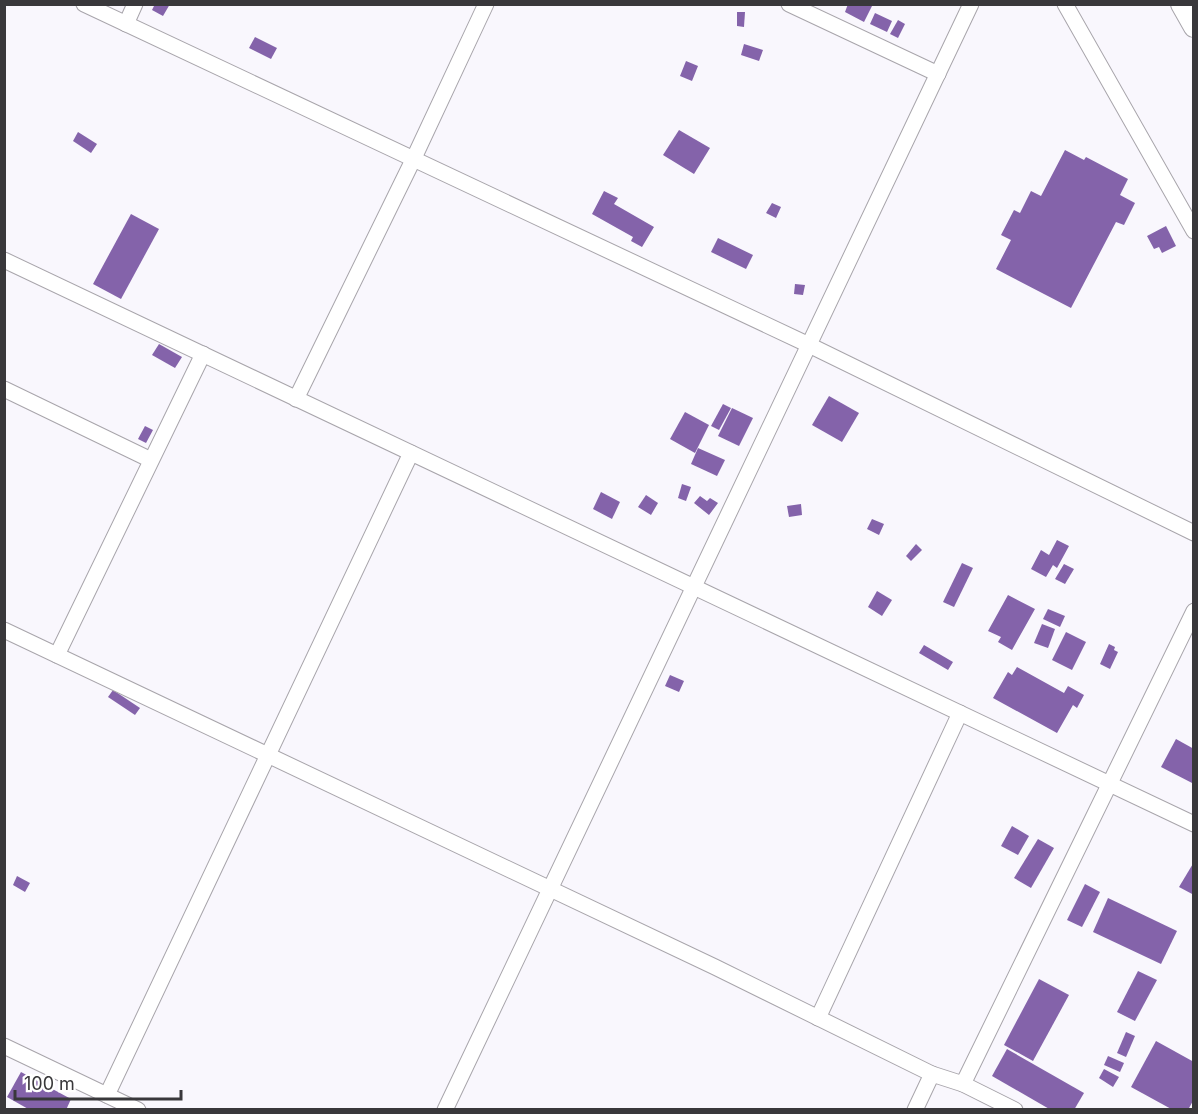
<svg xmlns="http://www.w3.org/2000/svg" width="1198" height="1114" font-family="Inter,sans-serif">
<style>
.building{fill:#8463aa}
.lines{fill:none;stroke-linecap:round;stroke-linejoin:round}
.minor-casing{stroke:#a8a5ab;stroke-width:17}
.major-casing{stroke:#a8a5ab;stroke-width:22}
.minor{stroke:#fff;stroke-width:15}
.major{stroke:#fff;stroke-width:20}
</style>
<rect width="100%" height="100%" fill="#f9f7fd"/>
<g class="building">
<polygon points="155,4 170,4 163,16 152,10"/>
<polygon points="848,4 873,4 864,22 845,12"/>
<polygon points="737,12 745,12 744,27 737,26"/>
<polygon points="875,13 892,21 887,32 870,24"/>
<polygon points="898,20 905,24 898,38 890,34"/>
<polygon points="255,37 277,48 271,59 249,48"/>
<polygon points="744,44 763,50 759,61 741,55"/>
<polygon points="686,61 698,66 692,81 680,76"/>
<polygon points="679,130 710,148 694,174 663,155"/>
<polygon points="78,132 97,144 91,153 73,141"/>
<polygon points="1065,150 1084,160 1086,157 1128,179 1120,195 1135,203 1124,225 1116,222 1071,308 996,269 1011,240 1001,235 1014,210 1020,213 1031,191 1041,196"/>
<polygon points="604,191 618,198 614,204 654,227 642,247 631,241 633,237 592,214"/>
<polygon points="772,203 781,207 776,218 766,213"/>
<polygon points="131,214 159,229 121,299 93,284"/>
<polygon points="1166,226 1176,246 1162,253 1159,247 1154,249 1147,236"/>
<polygon points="718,238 753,255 746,269 711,252"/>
<polygon points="795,284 805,285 803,295 794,294"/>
<polygon points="159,344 182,357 175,368 152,355"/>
<polygon points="829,396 859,413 842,442 812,425"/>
<polygon points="723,404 731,408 719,430 711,426"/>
<polygon points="732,408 753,418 739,446 718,436"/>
<polygon points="685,412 709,425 695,453 670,439"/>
<polygon points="145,426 153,430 146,443 138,439"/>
<polygon points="698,448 725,460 717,476 691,464"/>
<polygon points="682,484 691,487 686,501 678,498"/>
<polygon points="601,492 620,502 612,519 593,509"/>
<polygon points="646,495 658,503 651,515 638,507"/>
<polygon points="700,496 707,501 710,498 718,503 709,515 694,503"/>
<polygon points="801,504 802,515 789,517 787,506"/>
<polygon points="872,519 884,524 879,535 867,529"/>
<polygon points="1057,540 1069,546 1057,568 1053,565 1046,577 1031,569 1041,550 1049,555"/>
<polygon points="916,544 922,550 911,561 906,556"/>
<polygon points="962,563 973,568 954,607 943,602"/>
<polygon points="1064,564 1074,569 1065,584 1055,579"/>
<polygon points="877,591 892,600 882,616 868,607"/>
<polygon points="1008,595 1035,609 1012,650 998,642 1001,637 988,631"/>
<polygon points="1048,609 1065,616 1060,627 1043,619"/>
<polygon points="1042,624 1055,629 1048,648 1034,643"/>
<polygon points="1066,632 1086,642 1072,670 1052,660"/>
<polygon points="1109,644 1115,647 1114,650 1118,652 1110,669 1100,664"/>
<polygon points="924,645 953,662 948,670 919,653"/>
<polygon points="1017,667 1064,693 1068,686 1084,695 1077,708 1073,705 1057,733 993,698 1008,672 1012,675"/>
<polygon points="670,675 684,681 679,692 665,686"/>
<polygon points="113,690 140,708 135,715 108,697"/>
<polygon points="1176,739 1194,749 1194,784 1161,767"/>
<polygon points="1012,826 1029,836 1018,855 1001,846"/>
<polygon points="1038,839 1054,848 1031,888 1014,878"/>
<polygon points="1194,862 1194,895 1179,887"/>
<polygon points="17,876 30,883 25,892 13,885"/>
<polygon points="1085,884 1100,892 1082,927 1067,920"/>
<polygon points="1108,898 1177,931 1161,964 1093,932"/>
<polygon points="1138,971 1157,980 1135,1021 1117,1012"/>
<polygon points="1039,979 1069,995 1033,1061 1004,1045"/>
<polygon points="1126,1032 1135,1036 1126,1057 1117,1053"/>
<polygon points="1156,1041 1194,1062 1194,1099 1188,1110 1173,1110 1131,1087"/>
<polygon points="1007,1049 1084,1093 1074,1110 1051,1110 992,1076"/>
<polygon points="1108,1056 1124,1063 1120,1072 1104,1065"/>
<polygon points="1104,1069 1119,1077 1113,1087 1099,1078"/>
<polygon points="21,1072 71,1099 66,1110 30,1110 7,1097"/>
</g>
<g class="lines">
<g class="minor-casing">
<g id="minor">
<polyline points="84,4 809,345 1194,533"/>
<polyline points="789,4 938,74"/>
<polyline points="1065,4 1194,231"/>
<polyline points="126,24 135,4"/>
<polyline points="4,260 1194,824"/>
<polyline points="4,389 151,460"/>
<polyline points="296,399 413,160 486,4"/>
<polyline points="4,630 715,967 932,1074 963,1084 1194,611"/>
<polyline points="57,655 203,354"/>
<polyline points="818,1018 960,713"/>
<polyline points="4,1046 138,1110"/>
<polyline points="963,1084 1015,1110"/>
<polyline points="107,1095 411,453"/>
<polyline points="445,1110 971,4"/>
<polyline points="915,1110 932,1074"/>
</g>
</g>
<g class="major-casing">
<polyline id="major" points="1181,4 1194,27"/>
</g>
<use href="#minor" class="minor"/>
<use href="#major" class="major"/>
</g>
<rect width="1198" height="1114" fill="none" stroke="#39383b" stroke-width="12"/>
<path d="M15 1090v9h166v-9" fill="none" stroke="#39383b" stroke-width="3"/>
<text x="24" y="1090" font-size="18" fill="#39383b" stroke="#ffffff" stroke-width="4.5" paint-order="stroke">100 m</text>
</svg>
